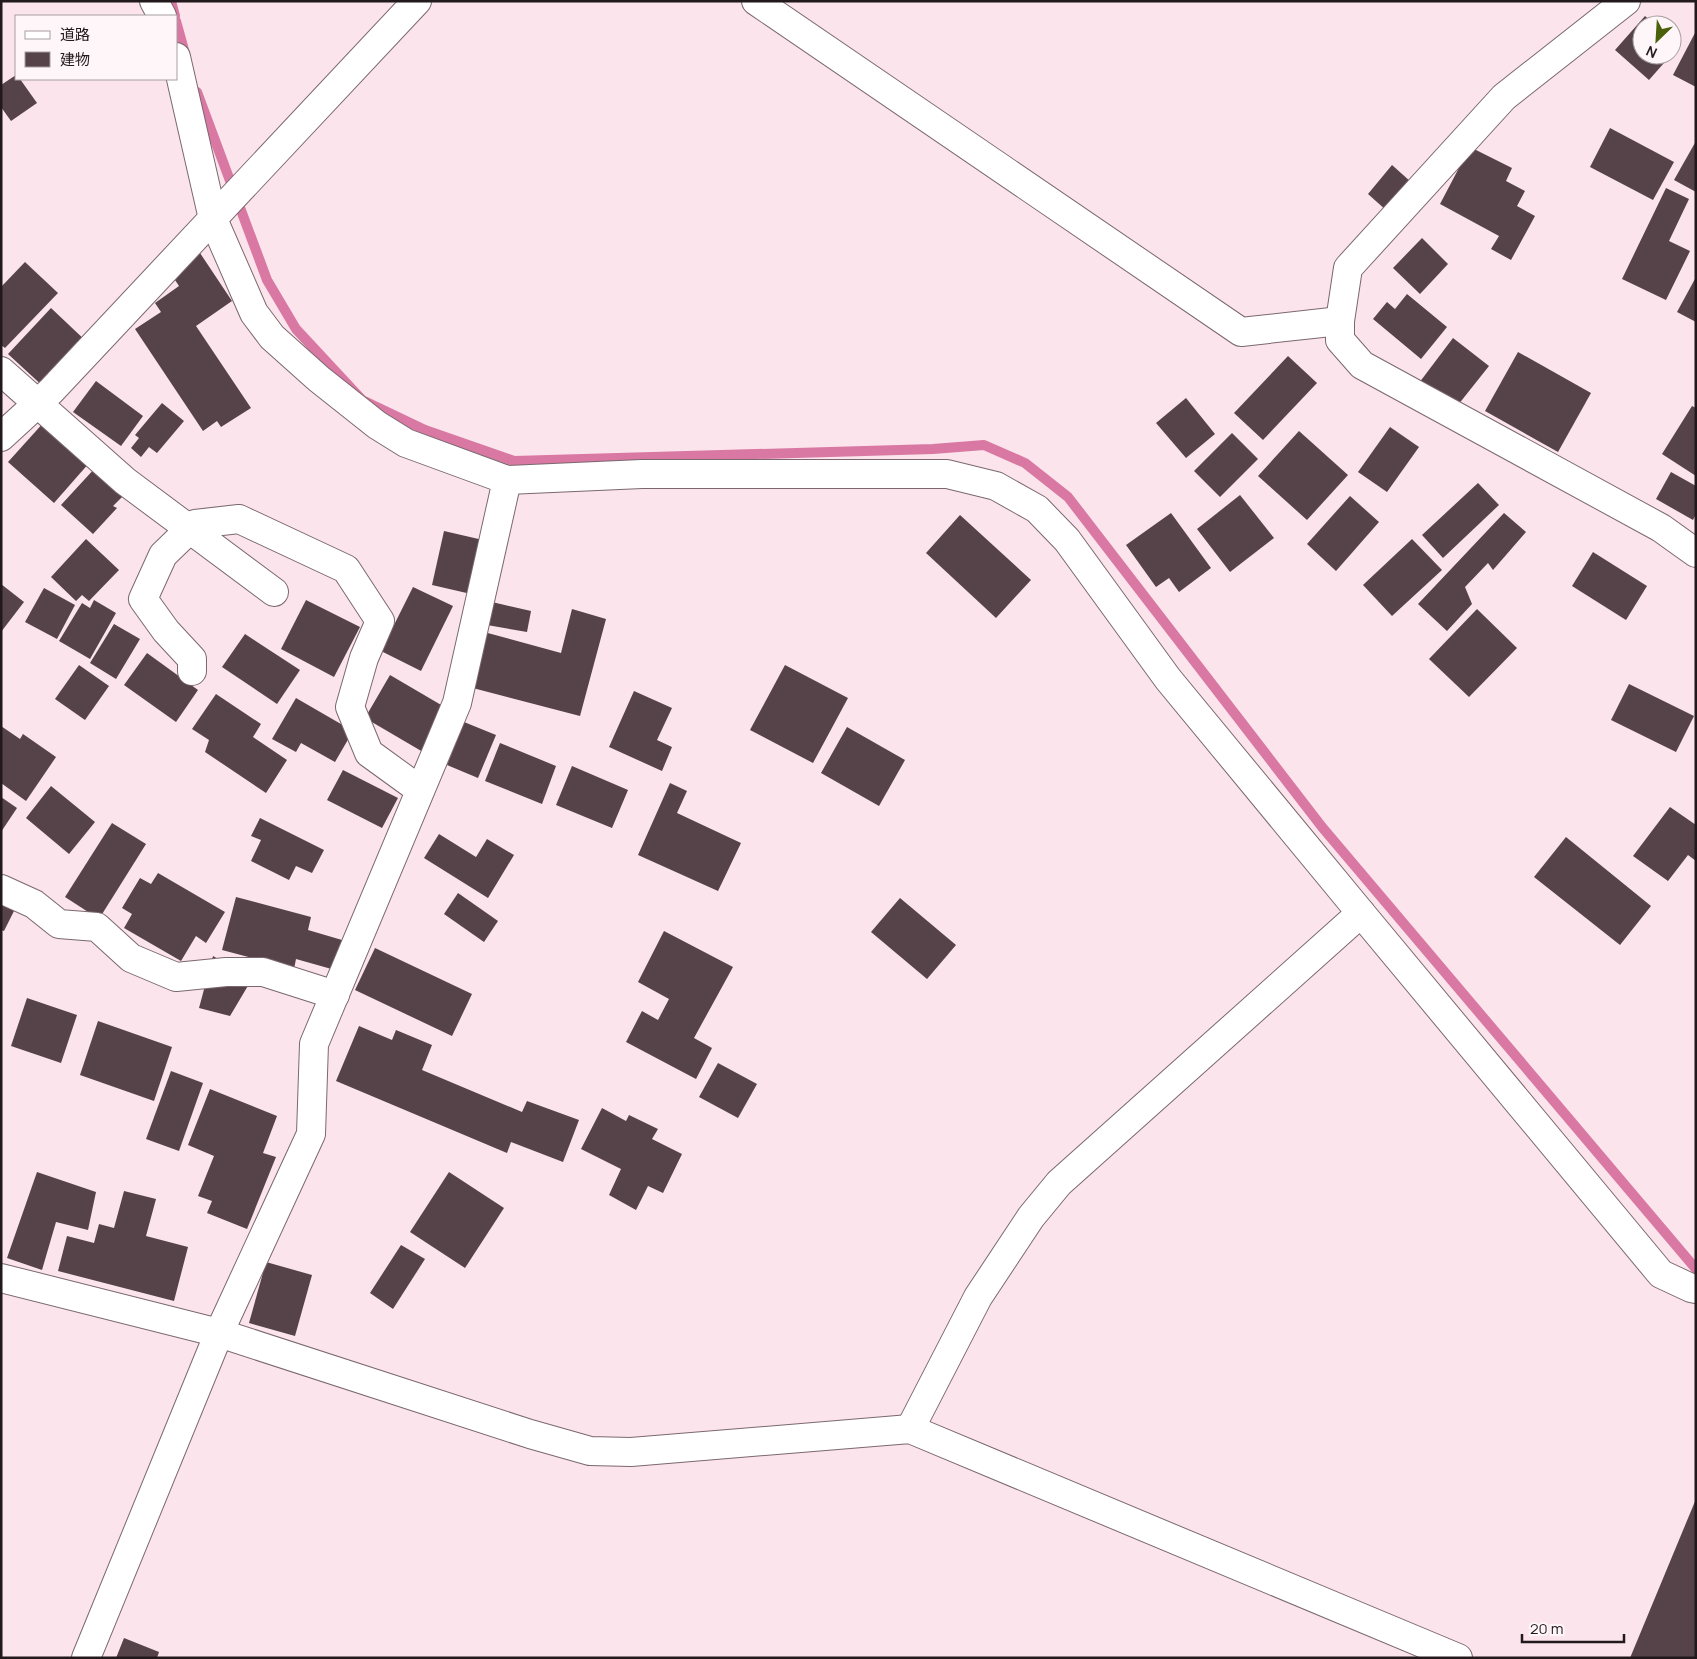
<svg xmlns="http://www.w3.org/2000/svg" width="1697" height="1659" font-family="Manrope,'Noto Sans JP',sans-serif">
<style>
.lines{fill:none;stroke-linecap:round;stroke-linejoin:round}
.stream{stroke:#d978a2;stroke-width:10}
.building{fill:#56434a}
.minor-casing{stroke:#7b686f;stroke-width:30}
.minor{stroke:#fff;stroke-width:28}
</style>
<rect width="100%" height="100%" fill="#fbe4ec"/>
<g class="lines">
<g class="stream">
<polyline points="171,1 175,16"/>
<polyline points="176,21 186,57"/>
<polyline points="197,92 267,280 296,329 362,400 425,430 514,461 933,449 984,445 1025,463 1068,497 1322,827 1696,1269"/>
</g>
</g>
<g class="building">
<polygon points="1645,16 1655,25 1642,25 1642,55 1671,55 1649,80 1615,50"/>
<polygon points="1696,31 1696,87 1673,75"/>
<polygon points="1672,40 1679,46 1672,54"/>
<polygon points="16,75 16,79 20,79 37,103 11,121 1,107 1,85"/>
<polygon points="1610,128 1674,162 1653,200 1590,167"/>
<polygon points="1696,141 1696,192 1674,180"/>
<polygon points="1470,147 1512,168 1506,181 1525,191 1517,206 1535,216 1511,260 1491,249 1499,236 1440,204"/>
<polygon points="1392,165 1411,182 1387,211 1368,194"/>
<polygon points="1666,188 1689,199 1669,241 1690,251 1666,300 1622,279"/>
<polygon points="1422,238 1448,264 1420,294 1393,268"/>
<polygon points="200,253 232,301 196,326 251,408 221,427 217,421 203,431 135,329 161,312 155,303 179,286 171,274"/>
<polygon points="25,262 58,293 5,348 1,345 1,287"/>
<polygon points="1696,277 1696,322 1677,312"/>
<polygon points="1407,294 1447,327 1421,359 1373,319 1387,302 1395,309"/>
<polygon points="51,308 88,343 46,389 8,354"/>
<polygon points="1453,338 1489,366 1454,410 1419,383"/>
<polygon points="1518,352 1591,393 1558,452 1485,411"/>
<polygon points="1288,356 1317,383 1263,440 1234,413"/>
<polygon points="96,381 143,416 121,446 73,412"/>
<polygon points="1186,398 1215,434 1186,458 1156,423"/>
<polygon points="162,403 184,421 157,453 149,447 141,457 131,448 139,438 135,435"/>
<polygon points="1692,406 1696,408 1696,476 1662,454"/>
<polygon points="45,421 90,462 54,503 8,462"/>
<polygon points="1390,427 1419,447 1387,492 1358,472"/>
<polygon points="1299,431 1348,475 1307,520 1258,476"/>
<polygon points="1232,433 1258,459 1220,497 1194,471"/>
<polygon points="96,467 125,494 113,506 117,508 93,534 61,505"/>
<polygon points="1671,472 1696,486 1696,514 1693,520 1656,499"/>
<polygon points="1478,483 1499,505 1443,558 1422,535"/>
<polygon points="1240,495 1274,538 1230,572 1197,529"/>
<polygon points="1350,496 1379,522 1336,571 1307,544"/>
<polygon points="1171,513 1211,568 1179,592 1169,578 1156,587 1126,545"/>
<polygon points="1504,513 1526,532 1493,570 1488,563 1465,587 1472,604 1447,631 1418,604"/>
<polygon points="960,515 1031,580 996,618 926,553"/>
<polygon points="444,531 483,540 471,594 432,585"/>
<polygon points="86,539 119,570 89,601 82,595 76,601 51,577"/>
<polygon points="1412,539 1442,570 1392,616 1363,585"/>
<polygon points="1593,552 1647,586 1626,620 1572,586"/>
<polygon points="1,584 24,602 1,632"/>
<polygon points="413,587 453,606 421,671 381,651"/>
<polygon points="44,588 75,605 57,639 25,622"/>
<polygon points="94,600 116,613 90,659 59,641 82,603 90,608"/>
<polygon points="306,600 360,627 334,677 281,649"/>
<polygon points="492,602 531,611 527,632 487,625"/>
<polygon points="572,609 606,619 580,716 469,687 484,632 561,653"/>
<polygon points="1477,609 1517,648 1469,697 1429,659"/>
<polygon points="114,624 140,639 116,679 90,663"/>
<polygon points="245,634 300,670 277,704 222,667"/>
<polygon points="147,653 198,690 176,722 124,685"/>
<polygon points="79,665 109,686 85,720 55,699"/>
<polygon points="785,665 848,698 813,763 750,730"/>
<polygon points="390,675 448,709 423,752 365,718"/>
<polygon points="1629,684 1694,716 1676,752 1611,720"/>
<polygon points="634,691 672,708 657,740 672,747 662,771 609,747"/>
<polygon points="216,694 261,724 253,737 287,760 266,793 205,752 209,740 192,729"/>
<polygon points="296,698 353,731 335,762 301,743 296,752 272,739"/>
<polygon points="464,722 496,735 478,778 447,765"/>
<polygon points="1,726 20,739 23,734 56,757 26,801 1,783"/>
<polygon points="847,727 905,760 879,806 821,773"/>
<polygon points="500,743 556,766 542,804 485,781"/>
<polygon points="572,766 628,790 612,828 556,805"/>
<polygon points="343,770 398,798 382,828 327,800"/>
<polygon points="670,783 687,791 677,813 741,843 718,891 638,855"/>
<polygon points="51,786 95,822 69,854 26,818"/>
<polygon points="1,797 17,808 1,832"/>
<polygon points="1670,807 1696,825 1696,861 1688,855 1668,881 1633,856"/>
<polygon points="260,818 324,850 312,873 296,866 289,880 251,861 261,840 251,836"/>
<polygon points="112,823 146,844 99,919 65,897"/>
<polygon points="439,834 476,857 487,839 514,855 488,898 424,858"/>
<polygon points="1566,837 1651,906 1620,945 1534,877"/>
<polygon points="158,873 225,912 206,943 196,936 181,961 124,928 132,914 122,908 140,878 151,884"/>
<polygon points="458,893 498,921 484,942 444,914"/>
<polygon points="236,897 311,917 308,930 342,940 335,970 296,959 294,969 222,950"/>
<polygon points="900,898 956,945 927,979 871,932"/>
<polygon points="1,900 16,907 4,931 1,930"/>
<polygon points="664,931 733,967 694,1038 712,1048 696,1079 626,1042 642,1011 658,1020 669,999 638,982"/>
<polygon points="375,948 472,994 452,1036 355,990"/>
<polygon points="213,956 252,979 230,1016 199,1008"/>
<polygon points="27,998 77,1015 61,1063 11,1046"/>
<polygon points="98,1021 172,1047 154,1101 80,1075"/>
<polygon points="359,1026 392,1040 396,1030 432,1045 422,1070 522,1112 527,1101 579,1120 563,1162 511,1142 507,1153 336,1081"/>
<polygon points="718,1063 757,1084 738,1118 699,1097"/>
<polygon points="171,1071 203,1083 179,1151 146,1139"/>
<polygon points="210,1089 277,1116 263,1153 276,1157 247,1229 207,1213 212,1201 198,1196 214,1156 188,1145"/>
<polygon points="602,1108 626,1121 629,1115 658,1129 652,1139 682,1154 663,1193 648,1186 636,1210 609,1195 621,1169 581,1149"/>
<polygon points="37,1172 96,1192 88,1230 56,1222 42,1270 7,1258"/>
<polygon points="449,1172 504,1208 465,1268 410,1232"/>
<polygon points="124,1191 156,1199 146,1236 188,1247 174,1301 58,1271 67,1236 94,1243 99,1224 114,1228"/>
<polygon points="401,1245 425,1259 393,1309 370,1293"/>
<polygon points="266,1262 312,1275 295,1336 249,1323"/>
<polygon points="1696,1499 1696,1658 1630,1658"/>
<polygon points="124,1638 159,1652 157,1658 116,1658"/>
</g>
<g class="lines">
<g class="minor-casing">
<g id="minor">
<polyline points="154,1 162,16"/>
<polyline points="756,1 1241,332 1340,321"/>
<polyline points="1626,1 1504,97 1348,268 1340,321 1340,340 1362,365 1661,528 1696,553"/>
<polyline points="176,57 213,219 254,313 272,337 319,379 377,425 406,443 507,480 642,474 947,474 996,486 1037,509 1067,540 1168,679 1361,913 1661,1274 1691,1288 1696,1289"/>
<polyline points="1,371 125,481 274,592"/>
<polyline points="1,437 51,391 417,1"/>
<polyline points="192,671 192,659 166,631 143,599 163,555 195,524 239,519 346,569 380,621 364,658 350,707 369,753 420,790"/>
<polyline points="1,889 34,904 59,924 97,927 131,958 176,977 226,972 263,972 335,995"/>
<polyline points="1,1278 219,1333 530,1434 590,1451 631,1452 910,1429 1458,1658"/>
<polyline points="910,1429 978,1297 1031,1217 1059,1183 1361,913"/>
<polyline points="86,1658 219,1333 311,1134 314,1044 457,703 507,480"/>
</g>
</g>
<use href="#minor" class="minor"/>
</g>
<rect width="1697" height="1659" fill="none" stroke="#21191c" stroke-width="5"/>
<rect x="15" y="15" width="162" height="65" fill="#fff6f9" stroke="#a69ea1"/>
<rect x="25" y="31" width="25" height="8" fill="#ffffff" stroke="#a69ea1"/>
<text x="60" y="40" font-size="15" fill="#21191c">道路</text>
<rect x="25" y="52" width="25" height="15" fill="#56434a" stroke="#a69ea1"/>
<text x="60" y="65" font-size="15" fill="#21191c">建物</text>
<g transform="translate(1657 40) rotate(205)"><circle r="24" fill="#fff6f9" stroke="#a69ea1"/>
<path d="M0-4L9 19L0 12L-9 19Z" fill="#4a600a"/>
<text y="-8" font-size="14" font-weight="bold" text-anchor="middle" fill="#21191c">N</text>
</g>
<path d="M1522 1634v8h102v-8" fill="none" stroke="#21191c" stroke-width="2.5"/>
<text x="1530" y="1634" font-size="15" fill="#21191c" stroke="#fff6f9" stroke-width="4" paint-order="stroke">20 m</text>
</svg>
